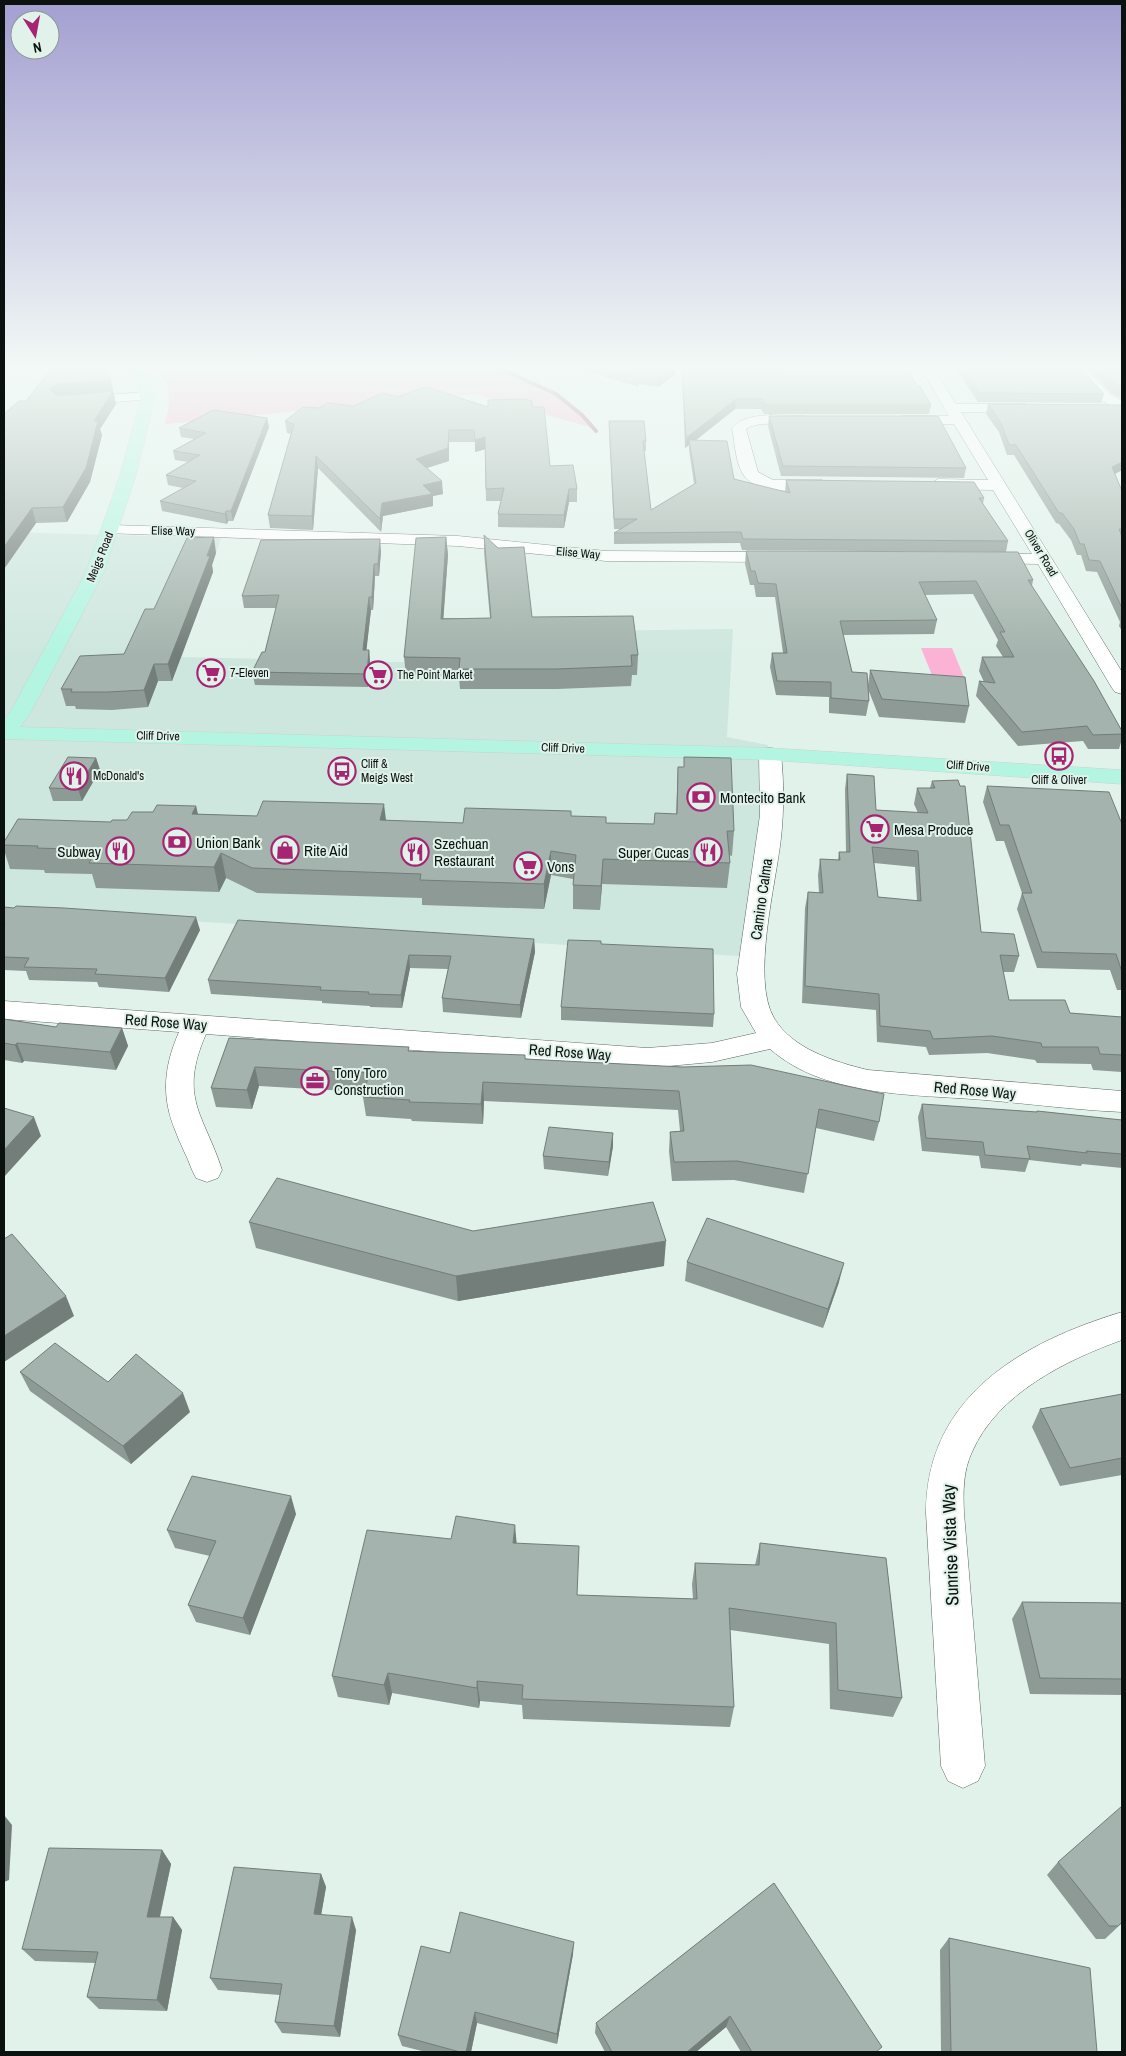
<svg xmlns="http://www.w3.org/2000/svg" width="1126" height="2056" font-family="'Archivo Narrow',sans-serif">
<style>
.built{fill:#cee7de}
.green{fill:#fbb2d4}
.lines{fill:none;stroke-linecap:round;stroke-linejoin:round}
.stream{stroke:#9e5f7e;stroke-width:4}
.minor-casing{stroke:#5a6863;stroke-width:1}
.major-casing{stroke:#cecfcf;stroke-width:1}
.minor{fill:#fff;fill-rule:evenodd}
.major{fill:#b3f5e1;fill-rule:evenodd}
.wall{fill:#8d9a95;fill-rule:evenodd}
.shaded-wall{fill:#737d79}
.building{fill:#a4b3ad;stroke:#737d79;fill-rule:evenodd}
.labels{text-anchor:middle;dominant-baseline:central;stroke-width:4;stroke-linejoin:round;paint-order:stroke}
.far-street-label{font-size:12px;fill:#0b110f;stroke:#e1f2eb}
.far-poi-label{font-size:12px;fill:#0b110f;stroke:#e1f2eb;text-anchor:start}
.poi-label{font-size:15px;fill:#0b110f;stroke:#e1f2eb;text-anchor:start}
.street-label{font-size:15px;fill:#0b110f;stroke:#e1f2eb}
.near-street-label{font-size:18px;fill:#0b110f;stroke:#e1f2eb}
</style>
<rect width="100%" height="100%" fill="#e1f2eb"/>
<polygon class="built" points="4,532 221,538 182,657 439,663 442,633 733,629 727,737 768,745 761,779 753,957 4,909"/>
<g class="green">
<path d="M157,368h342l57,26 26,21 11,13 -120,-34 -308,30c5,-22 8,-38 -8,-56z"/>
<polygon points="921,648 952,648 965,680 934,680"/>
</g>
<g class="lines">
<polyline class="stream" points="499,368 556,394 582,415 596,431"/>
<g class="minor-casing">
<g id="minor">
<path d="M657,368l61,1 7,4c-9,10 -54,1 -67,-2z"/>
<polygon points="921,368 933,368 956,404 1026,404 1033,408 1026,412 961,412 1122,672 1122,694 1115,692 1112,688 1038,564 984,563 978,562 975,558 978,554 984,553 1032,554 993,490 938,489 930,484 938,479 988,480 954,424 902,424 895,420 902,416 949,416"/>
<polygon points="1072,368 1085,368 1110,394 1122,401 1122,411 1100,400"/>
<polygon points="148,392 155,396 153,399 77,405 70,401 77,397"/>
<path d="M771,415l35,1 7,4c-9,11 -50,-3 -67,9l12,43 15,8h49l5,2 3,3 -3,3c-19,5 -69,6 -82,-11 -10,-13 -10,-34 -13,-49 9,-11 25,-12 39,-13z"/>
<polygon points="111,525 458,536 606,551 783,552 789,553 792,557 789,561 783,562 606,561 458,546 105,533 103,530 105,527"/>
<path d="M770,748l8,1 3,5c3,28 3,56 0,84 -5,46 -30,141 -7,180 18,31 61,44 94,52l254,21v21c-45,-2 -91,-8 -137,-12 -70,-6 -159,-2 -215,-51l-58,13 -65,6 -441,-34c-28,64 -2,80 16,136l-4,8 -11,4 -11,-4 -4,-8c-5,-14 -12,-26 -17,-40 -14,-34 -11,-64 4,-98l-175,-13v-18l643,47 65,-5 44,-10 -15,-26 -4,-33 23,-159 -1,-61 3,-5z"/>
<path d="M1122,1312v28c-56,20 -125,54 -150,112 -9,19 -9,40 -8,61l21,253 -7,15 -15,7 -15,-7 -7,-15 -15,-253c0,-117 97,-171 196,-201z"/>
</g>
</g>
<g class="major-casing">
<polygon id="major" points="129,368 142,368 151,381 154,401 136,475 104,572 30,714 20,727 770,748 1122,770 1122,784 770,760 4,739 4,720 11,711 86,572 120,475 140,401 137,381"/>
</g>
<use href="#minor" class="minor"/>
<use href="#major" class="major"/>
</g>
<g class="wall">
<polygon points="78,368 114,393 113,393 116,404 100,429 102,435 90,482 67,522 36,523 4,569 26,401"/>
<polygon points="585,368 676,368 675,375 658,387 639,384 639,387 585,371"/>
<polygon points="682,368 917,386 931,405 929,414 764,414 761,409 735,409 695,440 734,479 785,492 786,480 984,498 983,504 1008,541 1006,552 742,550 740,543 614,544 614,533 621,529 614,529 609,430 609,421 646,441 646,451 644,451 651,510 694,484 689,450 689,445 685,448 682,376"/>
<polygon points="955,368 1080,368 1104,394 1101,403 978,402"/>
<polygon points="1088,368 1122,368 1122,399 1111,393"/>
<polygon points="398,397 488,407 532,407 550,466 577,489 577,502 569,502 564,528 498,527 498,514 501,501 486,501 485,449 475,452 475,442 449,442 449,461 427,468 443,494 433,496 433,506 383,516 381,532 318,468 313,530 270,528 268,515 291,434 287,433 285,421 320,408 354,406"/>
<polygon points="988,404 1122,405 1122,470 1115,474 1122,491 1122,631 1119,626 1120,622 1097,572 1086,571 1081,555 1077,555 1071,540 1059,524 1056,523 1014,455 1007,455 999,432 986,414"/>
<polygon points="769,416 966,468 964,478 781,476 768,426"/>
<polygon points="267,418 269,427 233,521 228,521 227,524 162,511 160,501 183,488 168,485 166,475 189,462 175,460 173,451 194,439 181,437 179,428"/>
<polygon points="484,535 532,617 638,655 637,675 632,675 631,686 557,689 460,689 459,677 406,676 404,657 446,537 448,555 443,618 490,618 484,553"/>
<polygon points="381,551 379,576 375,576 373,610 371,610 366,650 369,650 370,663 368,687 255,685 252,672 265,652 276,608 244,608 242,596"/>
<polygon points="746,551 1033,580 1032,586 1122,731 1122,739 1119,749 1088,749 1083,741 1018,746 976,696 979,681 984,682 979,671 982,657 1003,657 996,646 998,640 973,594 925,595 937,620 934,634 843,635 852,672 868,685 870,670 969,706 965,723 879,717 868,689 869,701 866,716 829,713 829,697 776,695 770,667 772,653 783,653 775,597 756,597 754,585 750,585 745,564"/>
<polygon points="216,553 212,565 213,572 172,681 158,681 148,707 112,710 76,709 75,706 66,706 61,689 124,654"/>
<polygon points="684,757 734,831 732,856 729,855 730,863 727,888 602,884 600,910 573,909 573,879 551,875 544,909 422,905 422,898 257,893 226,878 219,892 96,888 92,874 45,873 44,870 10,869 4,850 4,842 111,822 127,820 153,812 196,806 198,814 463,823 571,816 606,823 654,824 676,814 678,767 684,767"/>
<polygon points="96,758 100,770 82,801 53,801 49,788"/>
<path d="M847,774l29,36 42,3 -4,-9 3,-16h13l2,-7 26,-1 23,152 38,24 -5,16h-11l6,28 61,13 52,4v55l-29,-2 -2,-6 -54,-1 -2,-3 -48,-7 -58,2 -3,-8 -49,-5 -1,-32 -74,-7 3,-95 3,-16 11,1 -1,-18 2,-16 18,1 1,-8h7l-1,-63zM874,863l41,4 2,34 -39,-4z"/>
<polygon points="987,786 1122,824 1122,990 1117,990 1110,970 1037,968 1017,909 1022,893 1004,841 996,841 983,802"/>
<polygon points="4,907 200,930 169,992 99,987 97,982 29,980 26,971 4,970"/>
<polygon points="534,939 535,952 521,1018 443,1012 442,998 448,969 410,968 402,1008 370,1007 370,1006 322,1003 322,1001 211,994 208,980"/>
<polygon points="601,944 714,1014 713,1027 561,1020 561,1007"/>
<polygon points="4,1019 56,1027 122,1028 128,1046 116,1070 24,1061 22,1063 4,1060"/>
<polygon points="229,1038 525,1059 682,1067 879,1122 874,1141 816,1128 804,1193 734,1180 672,1181 669,1151 670,1132 680,1131 678,1110 484,1101 483,1124 412,1121 411,1119 366,1116 363,1097 364,1092 259,1086 252,1109 216,1107 211,1088"/>
<polygon points="922,1104 1036,1112 1037,1111 1122,1120 1122,1168 1082,1164 1081,1166 1029,1160 1025,1172 981,1168 979,1156 922,1151 918,1117"/>
<polygon points="613,1133 613,1146 608,1176 544,1169 543,1156"/>
<polygon points="249,1222 473,1231 664,1266 458,1301 256,1248"/>
<polygon points="687,1262 839,1282 823,1328 685,1281"/>
<polygon points="20,1372 108,1382 190,1412 131,1464 30,1391"/>
<polygon points="1122,1394 1122,1475 1060,1486 1032,1427 1040,1409"/>
<polygon points="296,1514 250,1635 196,1622 188,1605 210,1556 175,1548 167,1530"/>
<polygon points="451,1539 516,1543 578,1595 693,1599 692,1584 695,1563 755,1565 760,1543 886,1558 902,1698 893,1717 830,1709 829,1644 730,1630 734,1707 730,1727 523,1719 522,1705 480,1701 479,1708 392,1693 389,1705 338,1697 332,1676"/>
<polygon points="1022,1602 1122,1603 1122,1695 1030,1694 1012,1619"/>
<polygon points="162,1850 171,1864 160,1917 173,1917 182,1930 167,2011 99,2009 87,1997 95,1963 35,1961 22,1949"/>
<polygon points="1058,1862 1122,1923 1105,1939 1096,1939 1047,1875"/>
<polygon points="321,1874 326,1887 321,1915 356,1930 340,2037 282,2033 275,2022 280,1995 218,1990 210,1978"/>
<polygon points="774,1883 878,2052 741,2052 726,2027 696,2052 605,2052 595,2033 596,2023"/>
<polygon points="949,1938 1097,2052 941,2052 940,1950"/>
<polygon points="450,1953 573,1954 557,2044 477,2023 471,2052 426,2052 402,2046 398,2035"/>
</g>
<g class="shaded-wall">
<polygon points="674,368 676,368 675,375 658,387 658,378"/>
<polygon points="111,380 116,404 100,429 102,435 90,482 67,522 63,507 61,397 49,389 58,384"/>
<polygon points="736,399 735,409 690,445 689,440 689,445 685,448 686,438"/>
<polygon points="267,418 269,427 233,521 231,511"/>
<polygon points="449,430 449,461 417,471 416,459"/>
<polygon points="485,437 486,449 475,452 475,440"/>
<polygon points="316,456 318,468 313,530 312,516"/>
<polygon points="1122,462 1122,470 1109,477 1112,467"/>
<polygon points="442,481 443,494 433,496 433,506 383,516 381,532 380,519 382,503 423,485"/>
<polygon points="569,489 569,502 564,528 564,515"/>
<polygon points="32,508 36,523 4,569 4,547"/>
<polygon points="226,511 228,521 227,524 225,514"/>
<polygon points="214,537 216,553 212,565 213,572 172,681 168,664"/>
<polygon points="446,537 448,555 442,638 441,619"/>
<polygon points="380,539 381,551 379,576 378,564"/>
<polygon points="374,564 375,576 373,610 372,597"/>
<polygon points="369,597 371,610 365,663 363,650"/>
<polygon points="369,650 370,663 368,687 367,674"/>
<polygon points="154,664 158,681 148,707 144,690"/>
<polygon points="96,758 100,770 82,801 78,789"/>
<polygon points="384,804 387,828 380,820"/>
<polygon points="196,806 201,830 192,814"/>
<polygon points="551,851 551,875 544,909 544,884"/>
<polygon points="221,853 226,878 219,892 214,867"/>
<polygon points="603,859 602,884 600,910 601,886"/>
<polygon points="196,917 200,930 169,992 165,978"/>
<polygon points="534,939 535,952 521,1018 520,1005"/>
<polygon points="409,955 410,968 402,1008 401,995"/>
<polygon points="122,1028 128,1046 116,1070 110,1052"/>
<polygon points="17,1043 24,1061 22,1063 15,1045"/>
<polygon points="255,1067 259,1086 252,1109 247,1090"/>
<polygon points="483,1082 484,1101 483,1124 481,1104"/>
<polygon points="34,1117 41,1136 4,1177 4,1150"/>
<polygon points="613,1133 613,1146 608,1176 609,1162"/>
<polygon points="666,1241 664,1266 458,1301 456,1276"/>
<polygon points="844,1263 839,1282 823,1328 828,1309"/>
<polygon points="66,1296 74,1316 4,1362 4,1336"/>
<polygon points="183,1393 190,1412 131,1464 123,1446"/>
<polygon points="291,1496 296,1514 250,1635 243,1618"/>
<polygon points="515,1525 517,1547 513,1543"/>
<polygon points="388,1673 392,1693 389,1705 384,1685"/>
<polygon points="477,1681 480,1701 479,1708 477,1688"/>
<polygon points="4,1815 12,1825 9,1880 4,1882"/>
<polygon points="162,1850 171,1864 157,1929 147,1917"/>
<polygon points="321,1874 326,1887 319,1927 314,1914"/>
<polygon points="173,1917 182,1930 167,2011 157,2000"/>
<polygon points="352,1917 356,1930 340,2037 334,2026"/>
<polygon points="574,1942 573,1954 557,2044 557,2034"/>
<polygon points="475,2012 477,2023 471,2052 466,2052"/>
<polygon points="730,2016 726,2027 696,2052 687,2052"/>
</g>
<g class="building">
<polygon points="79,368 104,368 111,380 58,384 49,389 58,396 113,391 94,421 98,421 86,468 63,507 32,508 4,547 4,414 19,401 26,401 51,369"/>
<polygon points="604,368 674,368 658,378 638,375 639,378"/>
<polygon points="682,368 712,368 785,371 907,371 910,373 917,386 920,386 931,405 765,405 762,399 736,399 686,438"/>
<polygon points="963,368 1080,368 1104,394 980,393"/>
<polygon points="1099,368 1122,368 1122,388 1114,383"/>
<polygon points="426,387 488,407 488,400 524,399 532,401 532,407 544,407 550,466 573,465 577,489 569,489 564,515 498,514 504,488 486,489 485,437 475,440 474,430 449,430 448,448 416,459 442,481 423,485 432,494 382,503 380,519 316,456 312,516 268,515 294,424 285,421 303,407 320,408 327,403 354,406 382,393 398,397"/>
<polygon points="988,404 1122,405 1122,462 1112,467 1122,491 1122,529 1119,529 1122,537 1122,608 1100,561 1089,560 1084,544 1080,544 1074,529 1062,513 1059,513 1016,445 1009,445 1001,423"/>
<polygon points="213,410 267,418 231,511 226,511 225,514 160,501 196,481 166,475 200,455 173,451 206,433 179,428"/>
<polygon points="769,416 938,416 966,468 783,466"/>
<polygon points="609,421 644,421 646,441 643,441 651,510 696,483 689,440 727,441 734,479 790,493 786,480 974,482 984,498 979,498 1008,541 743,539 741,532 614,533 637,519 614,519"/>
<polygon points="484,535 498,548 524,547 532,617 633,616 638,655 631,655 632,666 557,669 459,669 460,658 404,657 416,538 446,537 441,619 491,618"/>
<polygon points="214,537 207,556 210,556 168,664 154,664 144,690 108,692 71,692 72,689 61,689 80,656 124,654 145,609 154,609 187,538"/>
<polygon points="380,539 378,564 374,564 372,597 369,597 363,650 369,650 367,674 252,672 262,652 265,652 279,595 242,596 261,540"/>
<polygon points="746,551 1018,552 1033,580 1028,580 1094,681 1122,731 1122,734 1093,735 1087,726 1022,732 979,681 995,683 982,657 1014,657 1000,632 1005,632 976,581 919,582 937,620 840,621 852,672 867,673 869,701 831,698 831,682 777,681 772,653 787,653 776,584 758,583 755,571 751,571"/>
<polygon points="870,670 965,677 969,706 882,699"/>
<polygon points="68,757 96,758 78,789 49,788"/>
<polygon points="684,757 731,758 734,831 727,831 730,863 603,859 601,886 573,885 576,855 551,851 544,884 420,880 421,874 252,868 221,853 214,867 89,863 96,850 37,848 38,846 4,845 4,842 18,819 111,822 112,820 127,820 132,812 153,812 157,805 196,806 192,814 257,816 263,801 384,804 380,820 463,823 465,808 571,811 571,816 606,817 606,823 654,824 655,813 677,814 678,767 684,767"/>
<path d="M847,774l27,2 2,34 52,3 -11,-25h18l-3,-7 26,-1 2,6h5l16,146 33,2 5,22 -19,-1 9,45h56l5,13 52,4v38l-22,-1 -2,-7h-56l-1,-4 -49,-7 -59,3 -3,-8 -50,-5 -1,-32 -74,-8 3,-94 15,1 -3,-34 20,1 -1,-8h11zM872,847l46,4 3,50 -43,-4z"/>
<polygon points="987,786 1109,792 1122,824 1122,972 1116,954 1042,952 1022,893 1032,893 1009,825 1000,825"/>
<polygon points="16,906 64,908 196,917 165,978 95,974 97,969 24,967 29,958 4,957 4,926 5,924 4,924 4,907 14,908"/>
<polygon points="238,920 534,939 520,1005 442,998 451,956 409,955 401,995 368,994 369,992 320,990 321,987 208,980"/>
<polygon points="568,940 601,941 601,944 713,949 714,1014 561,1007"/>
<polygon points="4,1019 56,1027 59,1023 122,1028 110,1052 17,1043 15,1045 4,1043"/>
<polygon points="229,1038 409,1047 408,1051 525,1055 525,1059 682,1067 751,1065 884,1094 879,1122 819,1109 808,1174 737,1161 674,1162 670,1132 684,1131 679,1091 483,1082 481,1104 409,1102 410,1100 363,1097 369,1073 255,1067 247,1090 211,1088"/>
<polygon points="922,1104 1037,1112 1037,1111 1122,1120 1122,1154 1086,1151 1087,1153 1027,1146 1030,1159 985,1155 983,1142 926,1138"/>
<polygon points="4,1108 34,1117 4,1150"/>
<polygon points="549,1127 613,1133 609,1162 543,1156"/>
<polygon points="277,1178 473,1231 653,1202 666,1241 456,1276 249,1222"/>
<polygon points="707,1218 844,1263 828,1309 687,1262"/>
<polygon points="12,1234 66,1296 4,1336 4,1239"/>
<polygon points="55,1343 108,1382 136,1354 183,1393 123,1446 20,1372"/>
<polygon points="1122,1394 1122,1458 1070,1468 1040,1409"/>
<polygon points="192,1476 291,1496 243,1618 188,1605 216,1541 167,1530"/>
<polygon points="456,1516 515,1525 513,1543 579,1546 577,1595 697,1599 695,1563 759,1565 760,1543 886,1558 902,1698 838,1690 836,1623 729,1608 734,1707 522,1699 523,1685 477,1681 477,1688 388,1673 384,1685 332,1676 367,1530 451,1539"/>
<polygon points="1022,1602 1122,1603 1122,1679 1040,1678"/>
<polygon points="1122,1806 1122,1922 1118,1926 1109,1926 1058,1862"/>
<polygon points="49,1848 162,1850 147,1917 173,1917 157,2000 87,1997 98,1952 22,1949"/>
<polygon points="234,1867 321,1874 314,1914 352,1917 334,2026 275,2022 282,1984 210,1978"/>
<polygon points="774,1883 882,2047 876,2052 752,2052 730,2016 687,2052 612,2052 596,2023"/>
<polygon points="460,1912 574,1942 557,2034 475,2012 466,2052 460,2052 398,2035 421,1946 450,1953"/>
<polygon points="949,1938 1090,1968 1097,2052 951,2052"/>
</g>
<linearGradient id="sky" x2="0" y2="1"><stop stop-color="#a39fd1"/><stop offset="0.56" stop-color="#f2f9f6"/><stop offset="1" stop-color="#f2f9f6" stop-opacity="0"/></linearGradient>
<rect width="1126" height="656" fill="url(#sky)"/>
<defs>
<g id="supermarket-ring" transform="scale(1.4375)"><circle r="9.5" fill="#e1f2eb" stroke="#a62471" stroke-width="1.5"/><path d="M-6-5.5h2.5l.6 2H6L4.5 2H-2.5L-4.4-4H-6ZM-1.5 3.2a1.3 1.3 0 1 0 .1 0ZM3 3.2a1.3 1.3 0 1 0 .1 0Z" fill="#a62471"/></g>
<g id="bus-ring" transform="scale(1.4375)"><circle r="9.5" fill="#e1f2eb" stroke="#a62471" stroke-width="1.5"/><path d="M-5-6H5V4H4V6H2V4H-2V6H-4V4H-5ZM-3.5-4V0h7V-4ZM-3.5 1.2v1.5H-2V1.2ZM2 1.2v1.5H3.5V1.2Z" fill="#a62471"/></g>
<g id="restaurant-ring" transform="scale(1.4375)"><circle r="9.5" fill="#e1f2eb" stroke="#a62471" stroke-width="1.5"/><path d="M-5-6h1v4h1v-4h1v4h1v-4h1v5L-1.5 .5V6h-2V.5L-5-1ZM5-6V6H3V1.5H1.5Q1.5-4 5-6Z" fill="#a62471"/></g>
<g id="bank-ring" transform="scale(1.4375)"><circle r="9.5" fill="#e1f2eb" stroke="#a62471" stroke-width="1.5"/><path d="M-6-4H6V4H-6ZM0-2.3a2.3 2.3 0 1 0 0 4.6a2.3 2.3 0 1 0 0-4.6Z" fill="#a62471"/></g>
<g id="shop-ring" transform="scale(1.4375)"><circle r="9.5" fill="#e1f2eb" stroke="#a62471" stroke-width="1.5"/><path d="M-5-2.5h2.3a2.7 3.5 0 0 1 5.4 0H5L5.5 6h-11ZM-1.5-2.5h3a1.5 2.3 0 0 0-3 0Z" fill="#a62471"/></g>
<g id="office-ring" transform="scale(1.4375)"><circle r="9.5" fill="#e1f2eb" stroke="#a62471" stroke-width="1.5"/><path d="M-6-3h4V-5.5h4V-3h4V5H-6ZM-1-4.5V-3h2v-1.5ZM-6 0V1H6V0Z" fill="#a62471"/></g>
</defs>
<g fill-rule="evenodd">
<use href="#supermarket-ring" x="211" y="673"/>
<use href="#supermarket-ring" x="378" y="675"/>
<use href="#bus-ring" x="1059" y="756"/>
<use href="#bus-ring" x="342" y="771"/>
<use href="#restaurant-ring" x="74" y="776"/>
<use href="#bank-ring" x="701" y="797"/>
<use href="#supermarket-ring" x="875" y="829"/>
<use href="#bank-ring" x="177" y="842"/>
<use href="#shop-ring" x="285" y="850"/>
<use href="#restaurant-ring" x="120" y="851"/>
<use href="#restaurant-ring" x="415" y="852"/>
<use href="#restaurant-ring" x="708" y="852"/>
<use href="#supermarket-ring" x="528" y="866"/>
<use href="#office-ring" x="315" y="1081"/>
</g>
<g class="labels">
<g class="far-street-label">
<text transform="translate(173 531) rotate(1)">Elise Way</text>
<text transform="translate(578 553) rotate(5)">Elise Way</text>
<text transform="translate(1041 553) rotate(59)">Oliver Road</text>
<text transform="translate(100 557) rotate(-68)">Meigs Road</text>
<text transform="translate(158 736) rotate(1)">Cliff Drive</text>
<text transform="translate(563 748) rotate(2)">Cliff Drive</text>
<text transform="translate(968 766) rotate(4)">Cliff Drive</text>
</g>
<g class="far-poi-label">
<text x="230" y="673">7-Eleven</text>
<text x="397" y="675">The Point Market</text>
<text x="361" y="764">Cliff &amp;<tspan x="361" dy="14">Meigs West</tspan></text>
<text x="93" y="776">McDonald's</text>
<text x="1059" y="780" text-anchor="middle">Cliff &amp; Oliver</text>
</g>
<g class="poi-label">
<text x="720" y="797">Montecito Bank</text>
<text x="894" y="829">Mesa Produce</text>
<text x="196" y="842">Union Bank</text>
<text x="434" y="843">Szechuan<tspan x="434" dy="17">Restaurant</tspan></text>
<text x="304" y="850">Rite Aid</text>
<text x="101" y="851" text-anchor="end">Subway</text>
<text x="689" y="852" text-anchor="end">Super Cucas</text>
<text x="547" y="866">Vons</text>
<text x="334" y="1072">Tony Toro<tspan x="334" dy="17">Construction</tspan></text>
</g>
<g class="street-label">
<text transform="translate(761 899) rotate(-82)">Camino Calma</text>
<text transform="translate(166 1022) rotate(4)">Red Rose Way</text>
<text transform="translate(570 1052) rotate(4)">Red Rose Way</text>
<text transform="translate(975 1090) rotate(5)">Red Rose Way</text>
</g>
<g class="near-street-label">
<text transform="translate(950 1545) rotate(-92)">Sunrise Vista Way</text>
</g>
</g>
<rect width="1126" height="2056" fill="none" stroke="#0b110f" stroke-width="10"/>
<g transform="translate(35 35) rotate(169)"><circle r="24" fill="#e1f2eb" stroke="#8b9893"/>
<path d="M0-4L9 19L0 12L-9 19Z" fill="#a62471"/>
<text y="-8" font-size="14" font-weight="bold" text-anchor="middle" fill="#0b110f">N</text>
</g>
</svg>
